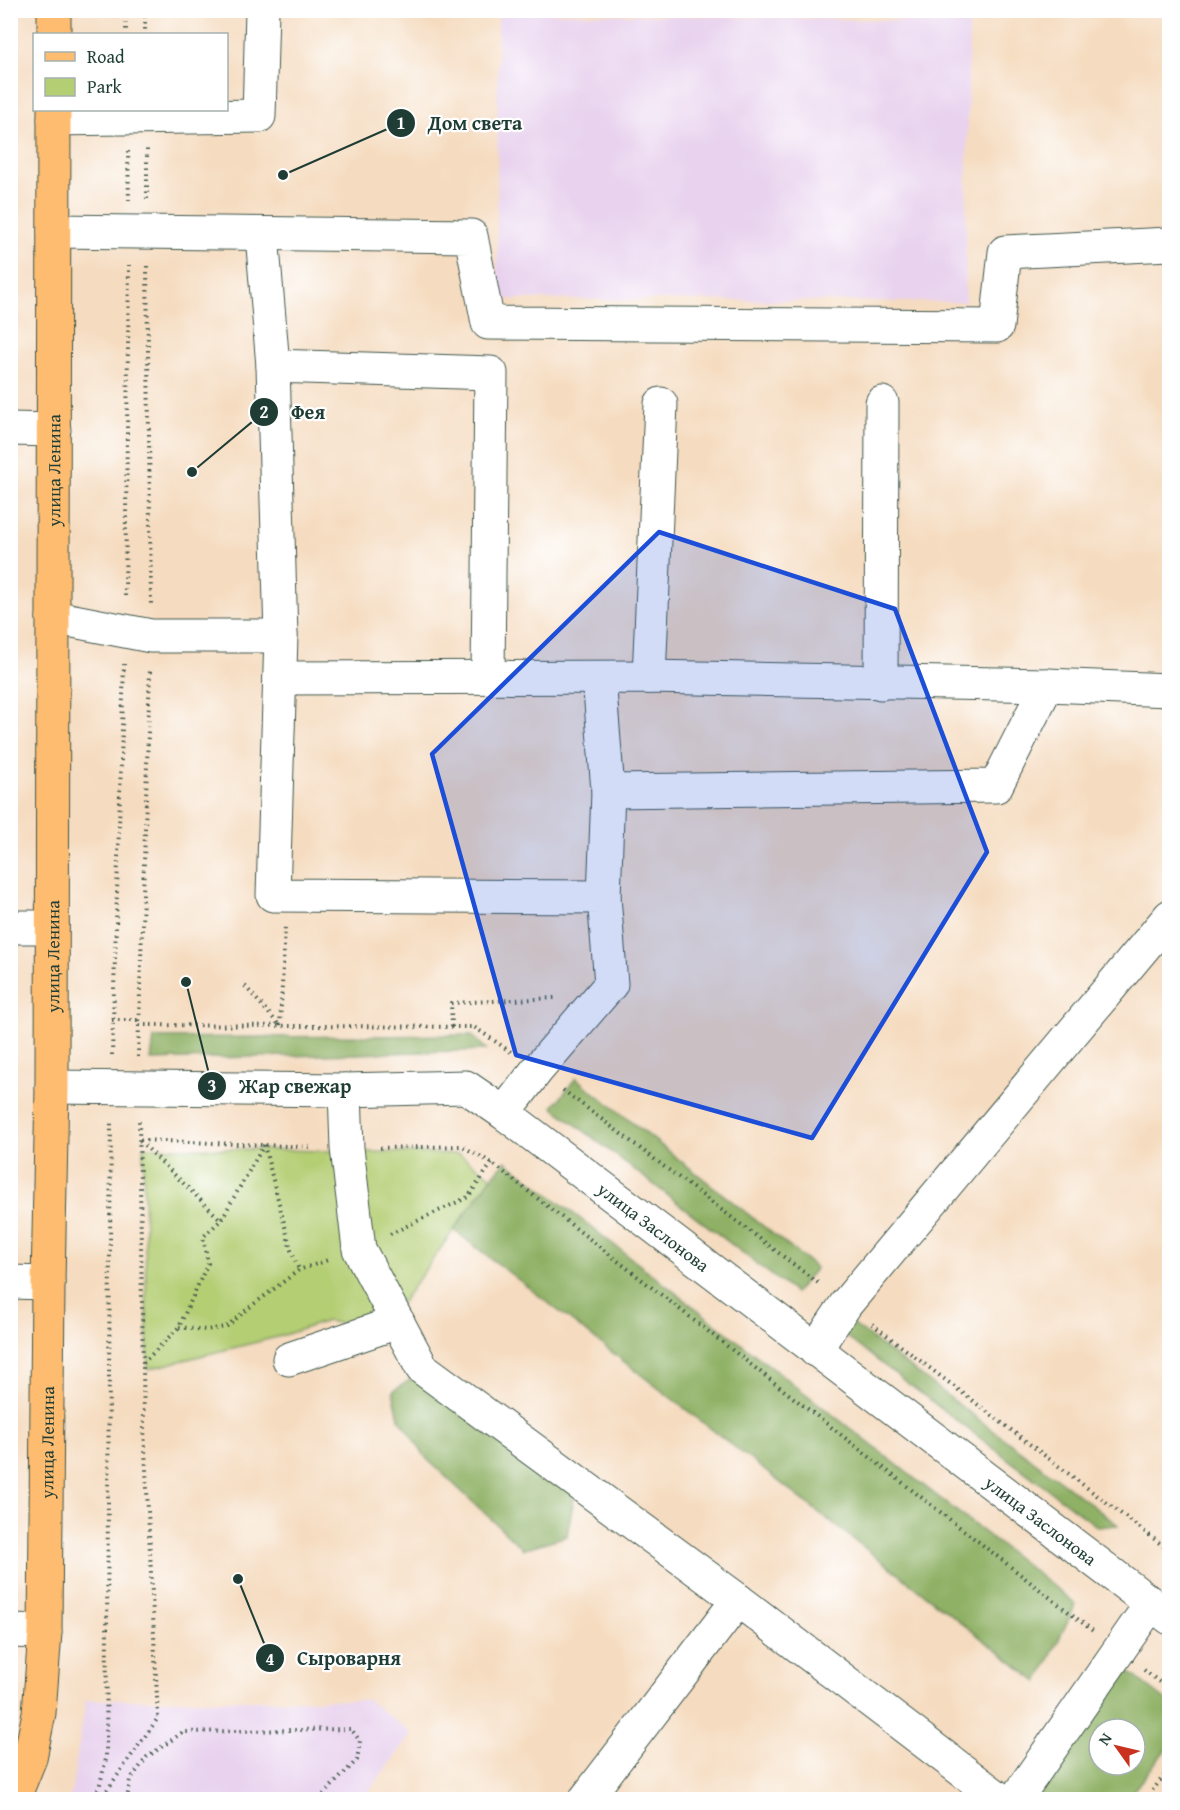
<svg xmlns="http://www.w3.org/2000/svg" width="1180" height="1810" font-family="'Gentium Book Plus',serif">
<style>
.built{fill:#e8d2ee}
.green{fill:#b4ce73;stroke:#6a8654;stroke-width:1.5}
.forest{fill:#8fb165;stroke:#57774c;stroke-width:1.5;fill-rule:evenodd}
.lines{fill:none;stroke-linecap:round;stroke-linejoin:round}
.minor-casing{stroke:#3f5549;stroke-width:35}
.major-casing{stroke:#3f5549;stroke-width:35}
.path{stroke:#3f5549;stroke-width:4;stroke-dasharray:1.5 4.5;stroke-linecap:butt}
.minor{stroke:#fff;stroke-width:33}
.major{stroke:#febc70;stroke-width:33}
.marked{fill:#1d4ed8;fill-opacity:0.2;stroke:#1d4ed8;stroke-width:4.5;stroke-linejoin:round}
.labels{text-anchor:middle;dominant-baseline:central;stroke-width:4.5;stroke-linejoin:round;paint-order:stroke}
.street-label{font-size:18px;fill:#1f3d34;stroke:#fff}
.leader{fill:none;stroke:#1f3d34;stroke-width:2}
.callout-dot{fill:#1f3d34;stroke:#fff;stroke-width:2}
.mark-label{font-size:18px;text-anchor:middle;font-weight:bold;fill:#fff}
.callout-label{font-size:20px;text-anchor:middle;font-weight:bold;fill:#1f3d34;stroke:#fff;stroke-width:4.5;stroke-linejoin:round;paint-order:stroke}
</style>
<rect width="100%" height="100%" fill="#fff"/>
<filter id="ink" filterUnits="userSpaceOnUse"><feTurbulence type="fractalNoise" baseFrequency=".0167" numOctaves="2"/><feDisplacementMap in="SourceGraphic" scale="12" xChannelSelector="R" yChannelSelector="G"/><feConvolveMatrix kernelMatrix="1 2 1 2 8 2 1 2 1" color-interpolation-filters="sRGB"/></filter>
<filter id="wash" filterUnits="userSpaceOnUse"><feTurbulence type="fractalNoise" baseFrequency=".008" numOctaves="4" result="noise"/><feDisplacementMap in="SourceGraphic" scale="24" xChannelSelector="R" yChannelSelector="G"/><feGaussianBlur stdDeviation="1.35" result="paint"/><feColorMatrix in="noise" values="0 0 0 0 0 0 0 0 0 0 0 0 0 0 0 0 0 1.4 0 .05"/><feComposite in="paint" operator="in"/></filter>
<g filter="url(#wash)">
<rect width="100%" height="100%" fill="#f5dbbf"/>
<g class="built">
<polygon points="498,12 969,22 965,302 497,299"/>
<polygon points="86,1700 368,1700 412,1734 363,1799 67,1799 71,1794"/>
</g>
<polygon class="green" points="143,1147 459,1154 492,1177 381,1331 327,1321 281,1336 148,1369"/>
<g class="forest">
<polygon points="472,1035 487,1050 151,1060 154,1038"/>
<polygon points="576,1078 816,1268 795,1293 553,1107"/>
<polygon points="506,1161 1076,1604 1038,1682 454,1230 492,1177"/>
<polygon points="850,1322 1118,1525 1098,1527 845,1336"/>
<polygon points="416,1376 575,1492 567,1536 523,1549 427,1459 399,1418 393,1391"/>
<path d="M1128,1671l41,32v42l-42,54 -92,1 -2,-2zM1099,1729h36v36h-36z"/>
</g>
</g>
<g filter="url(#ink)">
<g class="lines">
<g class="minor-casing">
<g id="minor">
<polyline points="54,119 259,116 262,10"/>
<polyline points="54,231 471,236 488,323 997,326 1005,252 1170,244"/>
<polyline points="262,235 273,366"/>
<polyline points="10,429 54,430"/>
<polyline points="53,617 151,636 281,636"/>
<polyline points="488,677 491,373 273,366 281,636 273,895 604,897 611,984 537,1070 504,1113"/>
<polyline points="649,677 661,404"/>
<polyline points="280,678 649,677 1047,685 1170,690"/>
<polyline points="599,678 608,791 604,897"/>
<polyline points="881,683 882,403"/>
<polyline points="608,791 996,786 1047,685"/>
<polyline points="10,927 52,927"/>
<path id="s1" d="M52,1087l293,3 121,-3 38,26 666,505"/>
<polyline points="345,1090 347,1148 359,1249 422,1368 738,1600 1001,1800"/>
<polyline points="10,1282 48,1283"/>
<polyline points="815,1350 846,1304 1170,916"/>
<polyline points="289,1359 398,1322"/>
<polyline points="10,1631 45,1632"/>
<polyline points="585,1800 738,1600"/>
<polyline points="1015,1800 1151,1604"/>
</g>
</g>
<g class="major-casing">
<g id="major">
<polyline points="54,34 54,10"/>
<path id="s2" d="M13,1800l17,-42 9,-45 6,-81 3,-349 4,-196 2,-977"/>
</g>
</g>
<g class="path">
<polyline points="126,10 126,34"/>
<polyline points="145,10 145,34"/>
<polyline points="128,151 129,200"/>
<polyline points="147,199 147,149"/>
<polyline points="147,266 151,604"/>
<polyline points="125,596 129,265"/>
<polyline points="245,986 280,1026 285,927"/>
<polyline points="112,1020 140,1020"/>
<polyline points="139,1025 474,1027 511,1052"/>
<polyline points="452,1027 451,1003 555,998"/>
<polyline points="112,1055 124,664"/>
<polyline points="138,1057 150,668"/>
<polyline points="563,1090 821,1285"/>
<polyline points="140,1140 313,1147"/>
<polyline points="140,1141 221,1220"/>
<polyline points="264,1145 291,1250 299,1270"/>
<polyline points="380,1148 462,1146 492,1163 1093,1631"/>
<polyline points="390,1234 468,1197 492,1163"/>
<polyline points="872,1324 1170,1551"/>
<polyline points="179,1327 206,1330 226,1327 250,1307 299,1270 328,1260"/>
<polyline points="143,1363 179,1327 198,1285 208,1263 203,1237 221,1220 264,1145"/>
<polyline points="1144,1670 1170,1690"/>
<polyline points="91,1800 99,1788 106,1759 111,1120"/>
<polyline points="100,1800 158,1718 144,1428 139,1121"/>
<polyline points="127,1800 130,1780 147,1757 183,1732 351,1729 360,1741 357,1760 324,1794 315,1800"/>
<polyline points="1145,1800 1170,1768"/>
</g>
<use href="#minor" class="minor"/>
<use href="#major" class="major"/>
</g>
</g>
<path class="marked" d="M659,532l236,77 92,243 -175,286 -296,-83 -84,-301z"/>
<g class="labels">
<g class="street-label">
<text stroke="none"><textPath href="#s2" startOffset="1334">улица Ленина</textPath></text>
<text stroke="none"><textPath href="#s2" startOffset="848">улица Ленина</textPath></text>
<text stroke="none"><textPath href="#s1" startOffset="648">улица Заслонова</textPath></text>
<text stroke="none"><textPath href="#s2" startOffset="362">улица Ленина</textPath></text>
<text stroke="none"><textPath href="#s1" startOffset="1134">улица Заслонова</textPath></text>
</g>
</g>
<path class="leader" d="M283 175L401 123M192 472L264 412M186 982L212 1086M238 1579L270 1658"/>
<g class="callout-dot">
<circle cx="283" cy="175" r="6"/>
<circle cx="192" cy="472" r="6"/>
<circle cx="186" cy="982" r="6"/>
<circle cx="238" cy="1579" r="6"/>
<circle cx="401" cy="123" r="15"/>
<circle cx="264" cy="412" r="15"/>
<circle cx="212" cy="1086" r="15"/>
<circle cx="270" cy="1658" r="15"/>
</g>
<g class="mark-label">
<text x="401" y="129">1</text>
<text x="264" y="418">2</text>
<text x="212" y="1092">3</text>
<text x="270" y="1665">4</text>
</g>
<g class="callout-label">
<text x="475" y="130">Дом света</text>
<text x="308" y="419">Фея</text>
<text x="295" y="1093">Жар свежар</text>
<text x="349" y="1665">Сыроварня</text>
</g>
<rect width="1180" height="1810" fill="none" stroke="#fff" stroke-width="36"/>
<rect x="33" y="33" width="195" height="78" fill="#ffffff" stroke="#a5b1ae" stroke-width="1.5"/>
<rect x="45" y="52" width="30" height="9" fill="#febc70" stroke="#a5b1ae" stroke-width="1.5"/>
<text x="87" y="63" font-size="18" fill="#1f3d34">Road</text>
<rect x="45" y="78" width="30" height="18" fill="#b4ce73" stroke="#a5b1ae" stroke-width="1.5"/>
<text x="87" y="93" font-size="18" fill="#1f3d34">Park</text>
<g transform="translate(1117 1747) rotate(304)"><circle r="28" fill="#ffffff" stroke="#a5b1ae" stroke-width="1.5"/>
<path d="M0-4.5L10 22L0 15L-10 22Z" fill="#c8321e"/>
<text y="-9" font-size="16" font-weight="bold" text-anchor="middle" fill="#1f3d34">N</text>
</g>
</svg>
